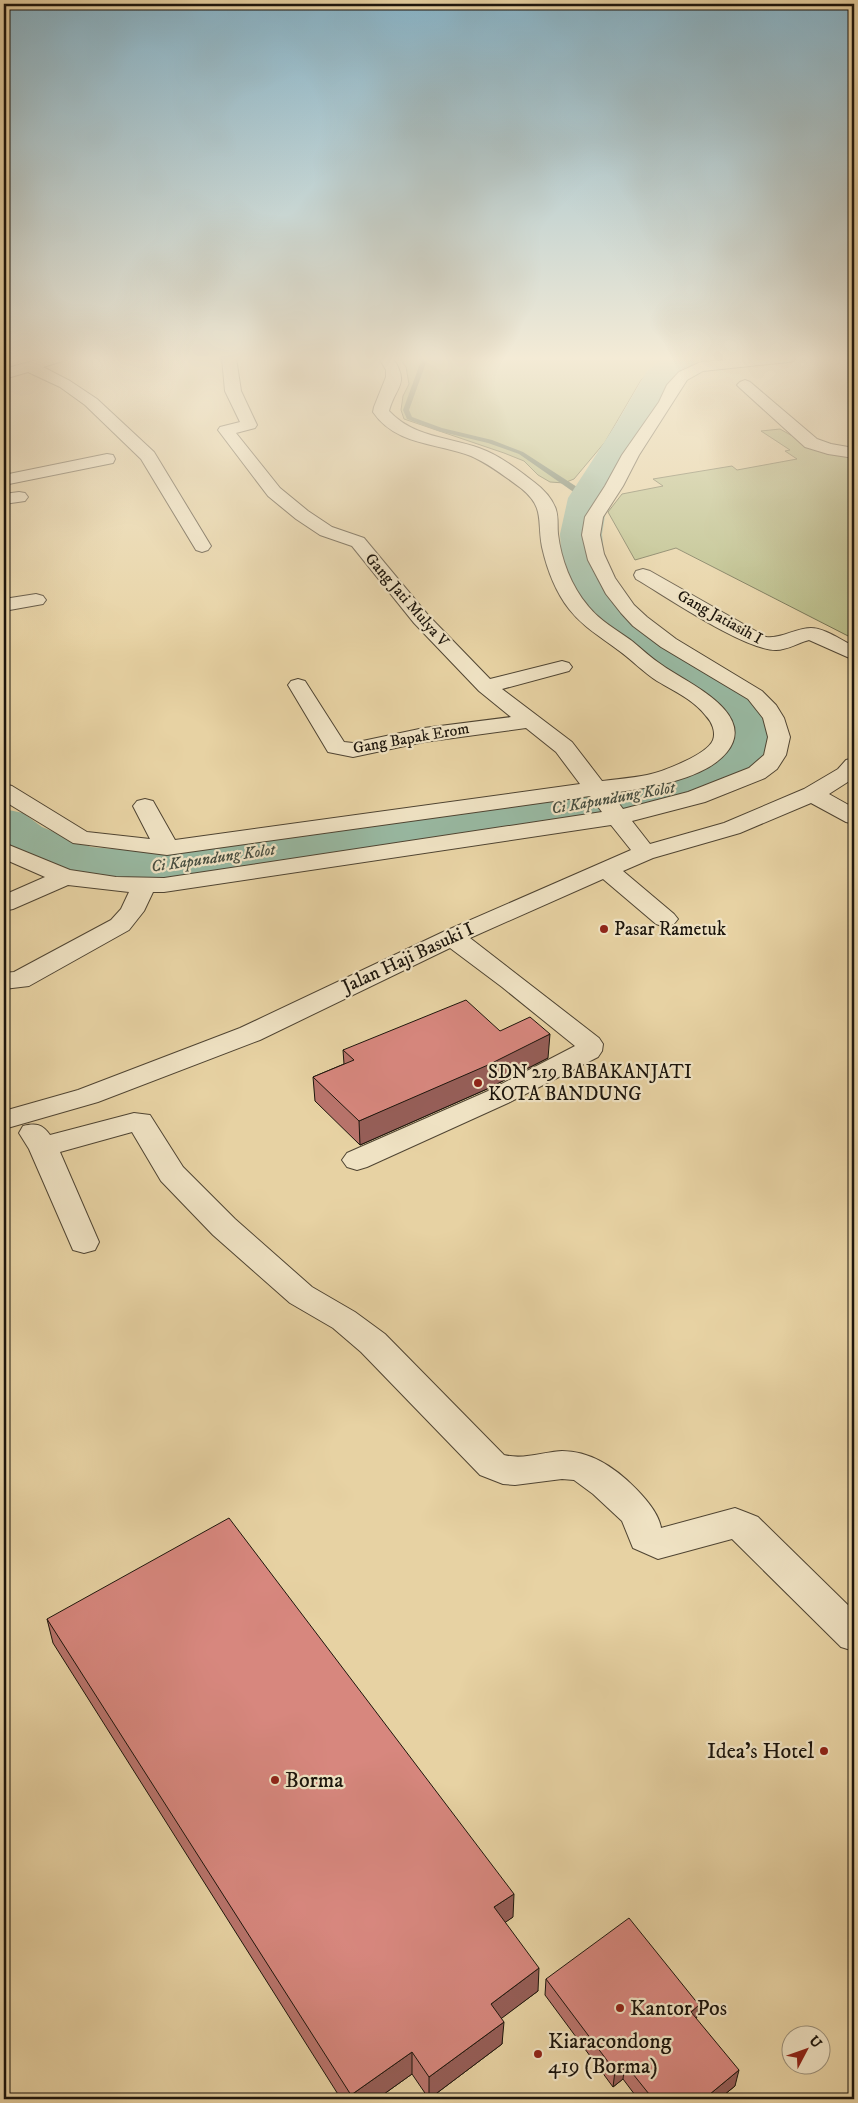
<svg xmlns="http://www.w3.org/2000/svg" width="858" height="2103" font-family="'IM FELL DW Pica',serif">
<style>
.green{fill:#b6bc85;stroke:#696848}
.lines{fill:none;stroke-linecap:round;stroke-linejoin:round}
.stream{fill:#667765;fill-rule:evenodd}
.river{fill:#98b8a1;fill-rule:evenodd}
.minor-casing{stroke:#4f4432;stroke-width:2}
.minor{fill:#efe2c3;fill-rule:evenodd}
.wall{fill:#b9746c;stroke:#1c150c}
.shaded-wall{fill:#965e58;stroke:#1c150c}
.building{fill:#d7877e;stroke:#1c150c}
.poi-dot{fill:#8f2418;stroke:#efe2c3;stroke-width:2}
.labels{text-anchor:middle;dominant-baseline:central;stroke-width:4.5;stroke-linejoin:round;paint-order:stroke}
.far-street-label{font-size:16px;fill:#1c150c;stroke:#efe2c3}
.far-water-label{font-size:16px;font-style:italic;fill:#474e40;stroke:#efe2c3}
.poi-label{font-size:19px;fill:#1c150c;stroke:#efe2c3;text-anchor:start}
.street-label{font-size:19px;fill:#1c150c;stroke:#efe2c3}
.near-poi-label{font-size:22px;fill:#1c150c;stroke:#efe2c3;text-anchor:start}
</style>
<rect width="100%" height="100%" fill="#e7d2a3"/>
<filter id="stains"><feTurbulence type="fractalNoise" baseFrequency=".004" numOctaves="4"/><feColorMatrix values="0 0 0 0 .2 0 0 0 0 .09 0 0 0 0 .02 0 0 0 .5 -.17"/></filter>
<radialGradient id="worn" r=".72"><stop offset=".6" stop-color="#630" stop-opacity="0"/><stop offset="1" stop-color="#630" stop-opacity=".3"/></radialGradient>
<g class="green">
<polygon points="399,358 669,358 641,380 605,442 574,479 564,483 550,482 538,475 524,461 504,453 404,419 401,410 403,396 409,384 406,367"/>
<polygon points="780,429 817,450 854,457 854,636 852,638 676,548 635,560 608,512 622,494 663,486 653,479 732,466 737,470 797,459 785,451 790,450 761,431"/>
</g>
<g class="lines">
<polygon class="stream" points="416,358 423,358 427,360 409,410 412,417 442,428 492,440 523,452 591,496 591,500 585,500 519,454 488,443 438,431 407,419 403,410 421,361"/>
<path class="river" d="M664,358h47l-5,7 -20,8 -10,10 -20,38 -48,77 -6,36 6,58 42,37 66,42 38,29 20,31c-5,12 -10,25 -19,35 -21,22 -55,33 -84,40l-522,80 -68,-6 -20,-5 -57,-24v-42l19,4 19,14 49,20 58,5 511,-76c30,-12 49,-14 64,-45l-7,-13 -35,-27 -64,-42 -48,-44 -6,-9 -4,-62 8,-36 50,-77 25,-43 5,-8z"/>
<g class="minor-casing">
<g id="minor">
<polygon points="44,358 65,358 63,361 43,367 70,381 97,399 154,452 211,546 208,550 202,552 196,550 141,459 85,405 60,387 28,372 4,379 4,369"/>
<path d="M222,358h14l5,33 16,34 -2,3 -19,5 44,55 28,23 24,16 32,11 64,77 62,64 72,-18 7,2 3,4 -3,4 -67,18 70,53 30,39c15,-2 30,-3 45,-6 15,-3 60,-20 66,-35 3,-8 -1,-18 -7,-24 -12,-16 -32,-25 -49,-35 -14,-9 -25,-21 -39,-31 -17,-13 -35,-23 -49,-41 -14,-18 -22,-40 -27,-62 -5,-26 3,-39 -20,-58 -16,-12 -33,-25 -51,-33 -34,-13 -76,-11 -98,-44l1,-5 12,-30v-7l-7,-12h14c17,27 3,27 -4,53 24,26 59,26 90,37 20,7 38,21 55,34 8,6 17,15 21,25 4,9 2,18 3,27 3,25 13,52 30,72 12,15 29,24 44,35 10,8 19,17 30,24 25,18 96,48 65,87 -22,28 -83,37 -116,41l12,16 65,-17 61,-24 15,-13 4,-18 -5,-19 -15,-19 -87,-52 -28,-21 -12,-13 -15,-19 -18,-34 -6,-25 3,-18 20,-31 17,-31 37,-53 8,-17 12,-13 22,-10 49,-4h46l-2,3 -5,1 -86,9 -16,9 -48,75 -16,31 -20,31 -3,18 4,19 11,24 19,27 13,12 29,22 86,52 14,14 8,13 6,19 -4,18 -9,14 -12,9 -60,24 -73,19 18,23 74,-21 80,-34 34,-20 8,-9 8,-2v20l-25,16 25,14v16l-8,-2 -35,-19 -71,30 -87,25 -30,13 51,43 4,5 -4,5 -9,3 -9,-3 -53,-45 -133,59 129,100 4,6 -1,7 -4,6 -90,46 -141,64 -10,3 -10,-3 -5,-7 5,-7 141,-62 87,-45 -73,-59 -52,-39 -190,92 -162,62 -94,27v-18l74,-21 162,-62 203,-96 188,-82 -20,-25 -447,67h-11l-9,19 -15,19 -100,56 -25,3v-16l10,-1 97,-52 10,-11 8,-17 -61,-7 -55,24 -9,2v-16l41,-18 -41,-18v-16l66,27 46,7 48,1 438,-66 -12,-16 -423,59 -94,-12 -69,-42v-17l8,2 75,46 63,7 -17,-33 4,-5 8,-2 8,2 22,39 405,-56 -24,-32 -30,-24 -102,14 -71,15 -25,-5 -40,-67 3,-4 7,-2 7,2 39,61 9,1 71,-15 87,-11 -32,-26 -65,-68 -62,-77 -32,-11 -24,-16 -28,-23 -50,-66 2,-3 20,-5 -15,-31z"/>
<polygon points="745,380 750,382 817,439 831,444 854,448 854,458 828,454 805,447 740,388 737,385 740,382"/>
<polygon points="107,454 113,455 115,459 113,463 4,485 4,475"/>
<polygon points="19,492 25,493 28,497 25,501 4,504 4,494"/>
<path d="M643,569l7,2 116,66c16,2 29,-9 45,-9 14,0 31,13 43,18v14l-45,-20c-11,3 -22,10 -33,10 -32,0 -109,-53 -140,-71l-2,-4 2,-4z"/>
<polygon points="36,594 43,596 46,600 43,604 4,611 4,599"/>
<path d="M134,1113l16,2 33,52 52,52 77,68 43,25 30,22 119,121c20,5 39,-3 58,-4 13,0 27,4 38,10 20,10 58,44 61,67l74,-20 13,5 10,4 96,94v40l-13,-4 -109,-108 -74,20 -25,-11 -11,-27 -29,-27 -19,-14 -12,-1 -47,6 -12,-1 -23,-9 -119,-123 -28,-24 -43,-25 -77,-68 -52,-54 -29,-49 -72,20 39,90 -4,8 -11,3 -11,-3 -44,-101 -10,-16 4,-7c13,-3 19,-2 27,9z"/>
</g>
</g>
<use href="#minor" class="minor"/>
</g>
<g class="wall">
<polygon points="343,1050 548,1058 487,1089 360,1145 315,1101 313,1077 344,1064"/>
<polygon points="47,1619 513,1917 505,1922 538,1991 501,2018 502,2044 429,2099 412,2074 377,2099 341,2099 53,1643"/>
<polygon points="546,1979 696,2019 735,2086 719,2099 638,2099 623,2079 613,2087 545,1995"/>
</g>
<g class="shaded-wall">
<polygon points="550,1034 548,1058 487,1089 360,1145 359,1121"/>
<polygon points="514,1894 513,1917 493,1931 494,1907"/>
<polygon points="539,1968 538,1991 490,2027 491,2004"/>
<polygon points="699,2005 696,2021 691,2012"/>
<polygon points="504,2022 502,2044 429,2099 429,2077"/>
<polygon points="412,2052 412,2074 377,2099 351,2099 351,2095"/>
<polygon points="625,2064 623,2079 613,2087 615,2071"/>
<polygon points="739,2070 735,2086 719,2099 704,2099"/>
</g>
<g class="building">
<polygon points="466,1000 500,1031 530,1017 550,1034 488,1065 359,1121 313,1077 354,1060 343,1050"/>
<polygon points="229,1518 514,1894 494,1907 539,1968 491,2004 504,2022 429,2077 412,2052 351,2095 47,1619"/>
<polygon points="629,1918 699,2005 691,2012 739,2070 704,2099 653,2099 625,2064 615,2071 546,1979"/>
</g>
<linearGradient id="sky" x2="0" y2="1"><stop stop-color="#88b6cc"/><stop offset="0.55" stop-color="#f4ebd6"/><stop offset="1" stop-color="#f4ebd6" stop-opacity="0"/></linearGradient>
<rect width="858" height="652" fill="url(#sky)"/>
<g class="poi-dot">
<circle cx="604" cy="929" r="5"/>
<circle cx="478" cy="1083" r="5"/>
<circle cx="824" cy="1751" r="5"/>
<circle cx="275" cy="1780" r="5"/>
<circle cx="620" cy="2008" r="5"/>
<circle cx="538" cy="2054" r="5"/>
</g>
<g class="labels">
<g class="far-street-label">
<text transform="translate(407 600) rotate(49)">Gang Jati Mulya V</text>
<text transform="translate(720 617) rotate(29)">Gang Jatiasih I</text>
<text transform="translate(411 738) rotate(-10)">Gang Bapak Erom</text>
</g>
<g class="far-water-label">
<text transform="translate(613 798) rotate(-10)">Ci Kapundung Kolot</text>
<text transform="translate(213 858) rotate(-8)">Ci Kapundung Kolot</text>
</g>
<g class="poi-label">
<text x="614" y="929">Pasar Rametuk</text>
<text x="488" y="1072">SDN 219 BABAKANJATI<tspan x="488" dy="22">KOTA BANDUNG</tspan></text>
</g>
<g class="street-label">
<text transform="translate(408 958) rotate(-25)">Jalan Haji Basuki I</text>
</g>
<g class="near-poi-label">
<text x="814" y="1751" text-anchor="end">Idea's Hotel</text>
<text x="285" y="1780">Borma</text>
<text x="630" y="2008">Kantor Pos</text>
<text x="548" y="2041">Kiaracondong<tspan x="548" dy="25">419 (Borma)</tspan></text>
</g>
</g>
<rect width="858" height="2103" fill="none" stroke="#e7d2a3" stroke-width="20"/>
<rect x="5" y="5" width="848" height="2093" fill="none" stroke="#1c150c" stroke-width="2.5"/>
<rect x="10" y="10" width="838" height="2083" fill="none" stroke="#1c150c"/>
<g transform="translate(806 2050) rotate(49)"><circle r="24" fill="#efe2c3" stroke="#9b907a"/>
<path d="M0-4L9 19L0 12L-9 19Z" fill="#8f2418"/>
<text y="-8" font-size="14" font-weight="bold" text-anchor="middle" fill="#1c150c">U</text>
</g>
<rect width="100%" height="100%" filter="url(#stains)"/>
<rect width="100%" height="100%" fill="url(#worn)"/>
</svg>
